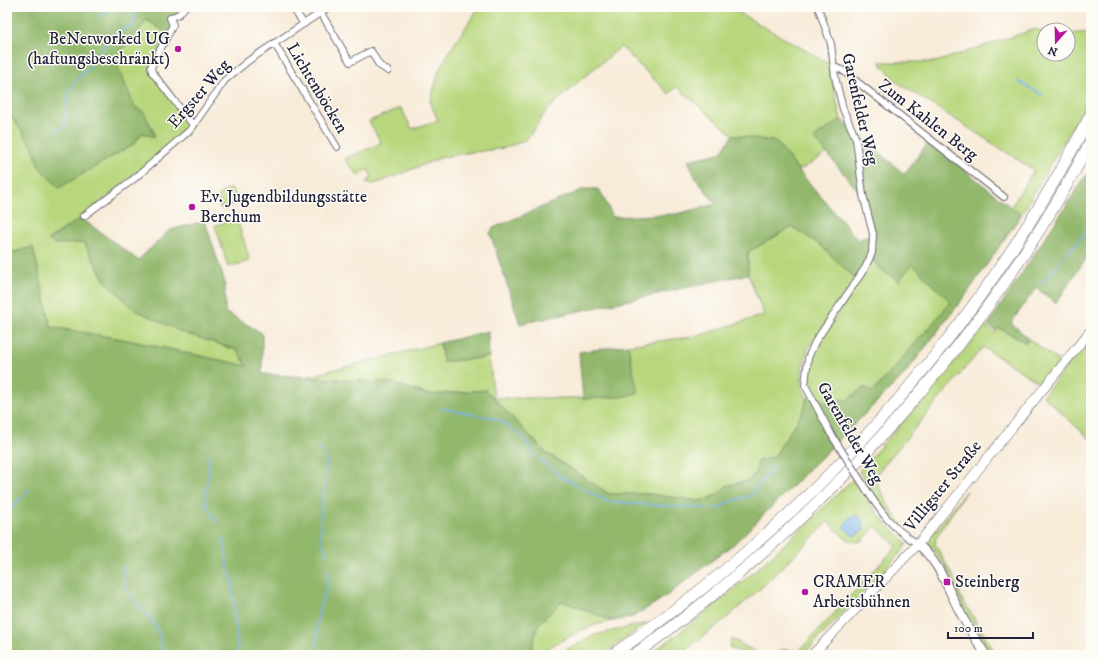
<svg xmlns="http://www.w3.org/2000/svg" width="1098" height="662" font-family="'IM FELL DW Pica',serif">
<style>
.green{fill:#b8d77d;stroke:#6d7c5c}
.forest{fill:#92b86c;stroke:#5a6d54}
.water{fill:#7ab2ea;stroke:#4e6a92}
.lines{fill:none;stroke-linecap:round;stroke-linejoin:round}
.stream{stroke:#7ab2ea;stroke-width:1.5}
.minor-casing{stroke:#6d6872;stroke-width:8}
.tertiary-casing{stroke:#6d6872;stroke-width:10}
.secondary-casing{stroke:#6d6872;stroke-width:10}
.motorway-casing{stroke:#6d6872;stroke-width:12}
.minor{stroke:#fff;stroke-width:6}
.tertiary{stroke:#fff;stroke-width:8}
.secondary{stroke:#fff;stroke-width:9}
.motorway{stroke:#fff;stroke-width:11}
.minor-bridge-casing{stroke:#6d6872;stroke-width:8;stroke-linecap:butt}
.minor-bridge{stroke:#fff;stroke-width:6}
.poi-dot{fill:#b5179e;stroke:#fdfcf7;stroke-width:1.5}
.labels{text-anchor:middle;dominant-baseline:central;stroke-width:3;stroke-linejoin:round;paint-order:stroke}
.poi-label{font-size:17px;fill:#22223b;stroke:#fdfcf7;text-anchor:start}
.street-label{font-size:17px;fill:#22223b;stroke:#fdfcf7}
</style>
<rect width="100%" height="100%" fill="#fdfcf7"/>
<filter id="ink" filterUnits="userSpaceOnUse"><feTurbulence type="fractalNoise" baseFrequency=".025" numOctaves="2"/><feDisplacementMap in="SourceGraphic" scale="8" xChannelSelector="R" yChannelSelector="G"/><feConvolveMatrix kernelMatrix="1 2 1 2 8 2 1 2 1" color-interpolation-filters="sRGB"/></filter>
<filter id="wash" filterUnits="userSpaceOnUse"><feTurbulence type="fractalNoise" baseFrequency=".012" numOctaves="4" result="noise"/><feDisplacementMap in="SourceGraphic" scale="16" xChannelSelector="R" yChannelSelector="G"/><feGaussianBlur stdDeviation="0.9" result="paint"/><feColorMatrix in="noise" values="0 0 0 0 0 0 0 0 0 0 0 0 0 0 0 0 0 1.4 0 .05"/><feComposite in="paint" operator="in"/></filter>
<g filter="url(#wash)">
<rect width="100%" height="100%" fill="#f8ebd8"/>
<g class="green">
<polygon points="479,7 729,7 828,63 841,119 815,138 827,153 799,171 777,142 733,135 677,87 669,94 621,47 585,76 547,110 530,135 524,141 505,148 459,154 440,158 378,183 372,184 366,182 372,177 368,169 358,176 345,159 381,143 369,121 401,108 412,129 438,120 430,103 438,73 449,52"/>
<polygon points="147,20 168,34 151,67 193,125 190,130 84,216 49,239 55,244 84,242 106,282 181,332 237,350 247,366 127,340 51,327 33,247 7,254 7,117 11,116 34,149 39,167 134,144 142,133 155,137 152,126 135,107 118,68 117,56"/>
<polygon points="1035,29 1044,32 1044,54 1068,54 1068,34 1091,32 1091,95 1021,215 1011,207 1034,170 897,82 879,62 936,62"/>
<polygon points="230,188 240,201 220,208 218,195"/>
<polygon points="237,219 250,261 228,267 215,225"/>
<polygon points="792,227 819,244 856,279 808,349 802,369 802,386 807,398 804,410 774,457 758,461 756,472 750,480 726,486 719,494 708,499 699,501 650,494 609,494 545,452 486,390 429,395 392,383 305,377 440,343 443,362 489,357 494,398 600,398 637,393 628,345 697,336 764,315 748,274 748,252"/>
<polygon points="873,259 879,268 912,264 951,302 873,392 864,387 848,400 837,400 828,405 815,395 811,396 808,376 812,353"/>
<polygon points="985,326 995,333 999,328 1026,343 1029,339 1060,362 1041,384 983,347 874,477 892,512 912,537 886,517 859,471 915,408"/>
<polygon points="1091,336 1091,440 1043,396"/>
<path d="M854,478l19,30 13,15 21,20 -4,7 -100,105h-28l8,-6 16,2 98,-105 -22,-20c-4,4 -8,11 -12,14 -12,8 -27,-11 -35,-18l-66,65 -33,29 -42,33 -10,6h-28c74,-52 141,-114 205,-177z"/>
<polygon points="966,491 936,538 935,544 953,576 962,599 997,655 992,655 963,607 945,566 929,544 930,538"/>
<path d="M562,601l50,20c-21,4 -39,13 -57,23 -9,5 -15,11 -25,11l8,-30z"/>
<polygon points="647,623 602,655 556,655 595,635"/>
<polygon points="732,639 757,653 761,655 746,655 729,647"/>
</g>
<g class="forest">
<polygon points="7,7 173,7 179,14 171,18 173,25 168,34 147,20 117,56 118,68 135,107 144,112 155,137 142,133 134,144 59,188 39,167 34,149 11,116 7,117"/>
<polygon points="841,119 904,174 929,142 1021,215 968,292 904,375 735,543 665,597 633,617 612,621 562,601 538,625 530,655 7,655 7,254 33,247 51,327 127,340 247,366 237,350 181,332 134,309 106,282 84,243 55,244 48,240 81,218 138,260 170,230 205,221 225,283 225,312 262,333 262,374 392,383 429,395 486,390 545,452 609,494 650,494 699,501 708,499 718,494 726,486 750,480 756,472 758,461 774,457 804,410 807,398 815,395 828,405 837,400 848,400 864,387 873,392 951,302 912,264 899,281 879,268 873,259 868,257 856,279 819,244 792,227 748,252 748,274 520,324 490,233 493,228 584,189 597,189 600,191 613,217 676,214 716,204 696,179 688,160 720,153 733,135 777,142 799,171 858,240 874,233 865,199 814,138"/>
<polygon points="1091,168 1091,251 1056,303 1036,288 1011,323 1029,339 1026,343 999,328 996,331 988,325"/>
<polygon points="488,331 489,357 443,362 440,343"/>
<polygon points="628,345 638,393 621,397 583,399 579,352"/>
</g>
<path class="water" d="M858,515c4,5 7,8 6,15l-10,6 -11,-9 7,-10z"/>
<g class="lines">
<g class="stream">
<polyline points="98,16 118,7"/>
<polyline points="1017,81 1043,95"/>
<polyline points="57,131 65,126 68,94 76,80 90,67 114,33 132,26 135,20 132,7"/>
<polyline points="1042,283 1091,226"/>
<polyline points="440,408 498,419 522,436 536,456 558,475 608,502 716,509 732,501 750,496 774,467"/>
<polyline points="319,446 325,456 327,464 321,508 321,539 327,555"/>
<polyline points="208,455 209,466 205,502 216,522"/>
<polyline points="7,512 30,489"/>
<polyline points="224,539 228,570 232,579 238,655"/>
<path d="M124,566c-7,26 19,40 31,59 4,6 6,22 9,30"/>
<polyline points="316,655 318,613 327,584 326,570"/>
</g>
</g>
</g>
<g filter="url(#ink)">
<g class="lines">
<g class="minor-casing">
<g id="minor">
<polyline points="185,7 179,14 170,18 173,25 151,67 152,72 193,125"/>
<polyline points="292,7 304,24"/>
<polyline points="818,7 831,44 835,77 843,109 856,139 863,195 873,234 872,253 865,268 815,342 808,358 805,385 831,434"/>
<polyline points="321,13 350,62 371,51 379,65 388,71"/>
<polyline points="274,43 337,147"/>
<polyline points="834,67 842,70 1004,197"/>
<polyline points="84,216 135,178 190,130 225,80 248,61 329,7"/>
<path d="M866,489c16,25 26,39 52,55"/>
</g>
</g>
<g class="tertiary-casing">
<path id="tertiary" d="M918,544c23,21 28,42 42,68 7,15 17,29 26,43"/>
</g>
<g class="secondary-casing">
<polyline id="secondary" points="812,655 918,544 1091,330"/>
</g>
<g class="motorway-casing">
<g id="motorway">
<path d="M612,655c43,-30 86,-61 126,-96 144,-123 267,-276 353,-445"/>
<path d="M634,655c186,-132 351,-313 457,-514"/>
</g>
</g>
<use href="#minor" class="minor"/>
<use href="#tertiary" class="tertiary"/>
<use href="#secondary" class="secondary"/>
<use href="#motorway" class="motorway"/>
<g class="minor-bridge-casing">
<polyline id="minor-bridge" points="831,434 866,489"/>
</g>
<use href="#minor-bridge" class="minor-bridge"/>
</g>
</g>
<g class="poi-dot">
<circle cx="178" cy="49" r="4"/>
<circle cx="192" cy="207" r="4"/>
<rect x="943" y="578" width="8" height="8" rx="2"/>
<circle cx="805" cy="592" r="4"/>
</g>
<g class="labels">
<g class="poi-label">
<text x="170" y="39" text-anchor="end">BeNetworked UG<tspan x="170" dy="20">(haftungsbeschränkt)</tspan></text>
<text x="200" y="197">Ev. Jugendbildungsstätte<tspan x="200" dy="20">Berchum</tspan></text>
<text x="813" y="582">CRAMER<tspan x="813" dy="20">Arbeitsbühnen</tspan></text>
<text x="955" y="582">Steinberg</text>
</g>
<g class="street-label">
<text transform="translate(317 88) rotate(59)">Lichtenböcken</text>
<text transform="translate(199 94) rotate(-49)">Ergster Weg</text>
<text transform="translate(860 109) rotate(77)">Garenfelder Weg</text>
<text transform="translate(928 120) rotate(38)">Zum Kahlen Berg</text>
<text transform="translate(850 433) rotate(60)">Garenfelder Weg</text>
<text transform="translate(943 486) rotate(-51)">Villigster Straße</text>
</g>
</g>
<rect width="1098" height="662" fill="none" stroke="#fdfcf7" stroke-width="24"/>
<g transform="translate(1056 42) rotate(200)"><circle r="19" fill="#fdfcf7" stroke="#a5a5ac"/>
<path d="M0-3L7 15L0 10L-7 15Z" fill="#b5179e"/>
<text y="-6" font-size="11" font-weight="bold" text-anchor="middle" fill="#22223b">N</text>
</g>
<path d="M948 632v6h85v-6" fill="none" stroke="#22223b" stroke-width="2"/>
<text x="954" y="632" font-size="12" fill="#22223b" stroke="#fdfcf7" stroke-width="3" paint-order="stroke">100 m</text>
</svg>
